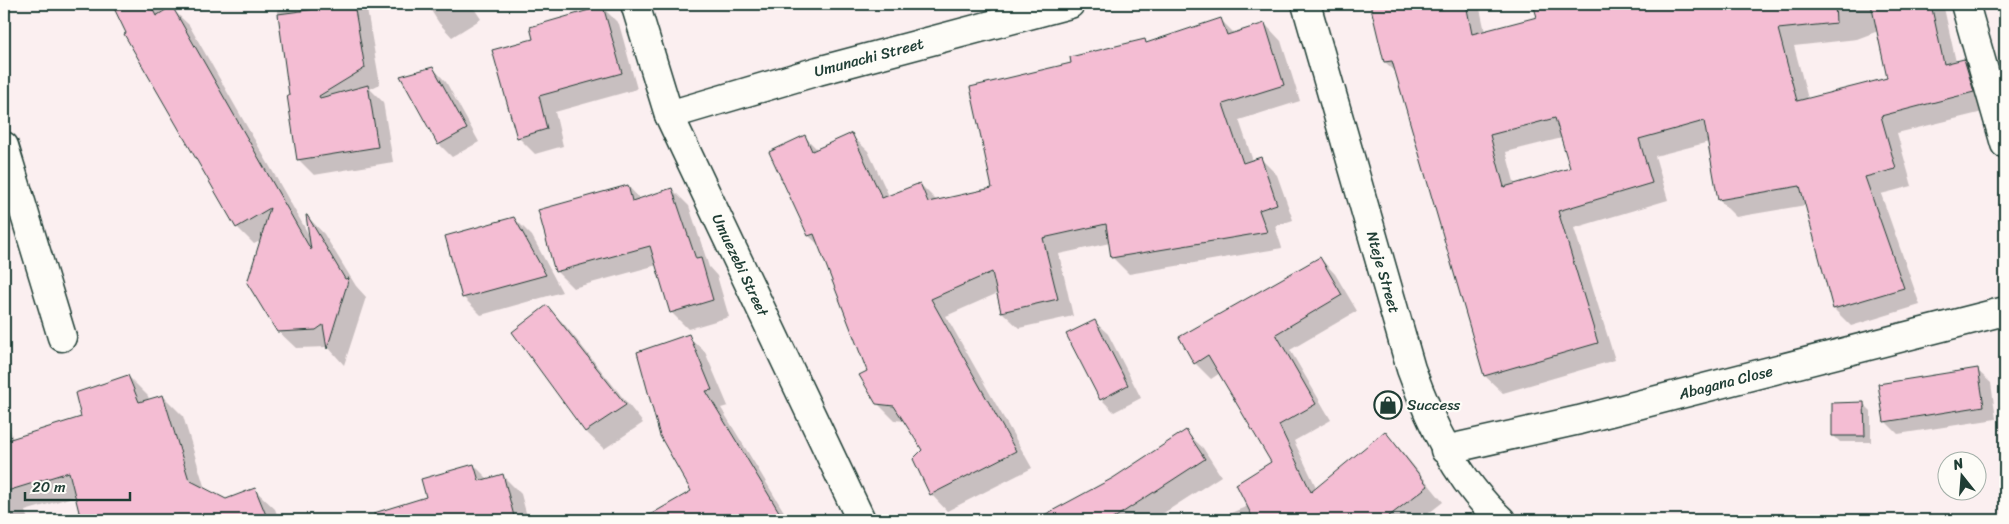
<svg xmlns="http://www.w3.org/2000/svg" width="2009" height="524" font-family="Sriracha,sans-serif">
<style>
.shadow{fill:#0003;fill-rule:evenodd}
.building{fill:#f4bdd3;stroke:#1f3d34;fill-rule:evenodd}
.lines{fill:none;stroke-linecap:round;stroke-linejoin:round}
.minor-casing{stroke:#1f3d34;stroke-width:31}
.minor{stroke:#fdfcf7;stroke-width:28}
.labels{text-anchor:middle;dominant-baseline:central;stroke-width:4.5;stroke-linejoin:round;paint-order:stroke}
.street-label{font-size:15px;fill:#1f3d34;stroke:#fdfcf7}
.poi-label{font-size:15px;fill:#1f3d34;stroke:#fdfcf7;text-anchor:start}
</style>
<rect width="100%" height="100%" fill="#fbeff0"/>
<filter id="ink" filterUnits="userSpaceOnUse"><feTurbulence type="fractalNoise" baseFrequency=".02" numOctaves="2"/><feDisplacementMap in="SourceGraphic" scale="10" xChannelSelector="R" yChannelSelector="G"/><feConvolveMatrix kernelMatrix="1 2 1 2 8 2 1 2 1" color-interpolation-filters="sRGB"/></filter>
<g filter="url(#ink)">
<g class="shadow">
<polygon points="113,4 157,4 163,13 171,8 189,25 310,237 307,216 324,234 356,286 366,297 344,365 328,347 296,348 278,331 262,240 254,244 237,227 127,33"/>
<polygon points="277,4 366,4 380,84 370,89 383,102 393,162 314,175 298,159"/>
<polygon points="427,4 471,4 481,19 452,37 439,23"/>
<path d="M1372,4h107l6,28 54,-14 -5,-14h415l1,2 -6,2 12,54 8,-2 17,18 10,32 -94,23 15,53 -31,8 39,111 -69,21 -17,-17 -28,-104 -70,12 -17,-17 -10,-58 -54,14 13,44 -94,28 41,132 -112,33 -18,-17 -89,-304 -11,-10zM1878,31l11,48 -81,20 -14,-53 63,-7zM1562,138l9,31 -56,16 -9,-33z"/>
<polygon points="603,8 619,24 637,89 555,112 563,146 535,154 518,137 534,40"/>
<polygon points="1221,20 1235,34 1265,24 1281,41 1300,101 1239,120 1253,161 1260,158 1277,175 1293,220 1275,226 1282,248 1129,274 1112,257 1110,243 1059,254 1073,316 1019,328 1002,312 998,293 946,316 1032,468 947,511 931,494 924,450 906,421 894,420 877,403 868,372 821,247 809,236 771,152 805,137 818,150 851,135 868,151 889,196 920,184 937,201 993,189 1073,64 1145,41 1148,44"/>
<polygon points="433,68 446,82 479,142 452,157 439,144"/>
<polygon points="628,186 641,200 672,189 689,206 709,267 717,276 729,317 688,329 671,312 657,265 573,288 556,271"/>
<polygon points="514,218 532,236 562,292 481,315 463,297"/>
<polygon points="1320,258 1335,274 1357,311 1290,350 1331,420 1294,441 1317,489 1385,433 1400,449 1443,502 1420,520 1214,520 1248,506 1273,463 1220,373 1211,379 1195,363"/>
<polygon points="547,307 564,324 643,423 604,449 586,432 514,332"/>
<polygon points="1094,321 1108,334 1141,398 1114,412 1101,399"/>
<polygon points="688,336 705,352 728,406 721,408 789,520 646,520 646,519 692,492"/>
<polygon points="1977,370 1991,383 1996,419 1898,434 1885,421"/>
<polygon points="128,376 148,396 149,400 163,396 183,416 205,489 226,500 255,490 275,509 279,520 74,520 79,510 76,496 25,511 28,520 4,520 4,419 8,423 13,440 82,418"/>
<polygon points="1864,404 1871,411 1871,442 1840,442 1833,435"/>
<polygon points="1186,432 1203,448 1221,476 1153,520 1038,520 1114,479"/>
<polygon points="474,465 488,479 502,475 521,494 528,520 383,520 380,512 427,498"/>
<polygon points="1868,518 1870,520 1838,520 1838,519"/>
</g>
<g class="building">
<polygon points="112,4 150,4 156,16 172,6 311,250 306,215 307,215 345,279 349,278 327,349 323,325 316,330 277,332 247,283 270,208 236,228 124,34 126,33"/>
<polygon points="354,4 365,68 319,96 320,98 368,85 378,147 297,160 287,95 289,95 278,14"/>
<path d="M1370,4h96l6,30 65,-17 -4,-13h302l1,19 -58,6 19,72 90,-23 -16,-74h60l13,60 20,-5 10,33 -93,24 15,53 -31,8 39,111 -71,21 -33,-123 -82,14 -14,-79 -65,18 13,44 -94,28 40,132 -114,33 -92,-315 -8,1zM1555,118l15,50 -66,19 -14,-52z"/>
<polygon points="603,6 622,73 539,96 547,129 517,138 492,50 533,39 530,27"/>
<polygon points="1221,18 1227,35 1265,23 1284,85 1223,104 1243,163 1261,157 1277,204 1259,210 1267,232 1111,258 1106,224 1043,238 1058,299 1001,312 992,272 931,299 1016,451 930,495 913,459 922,450 894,406 876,404 859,375 867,371 814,234 808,236 769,152 805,135 812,151 852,133 882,198 920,183 928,202 992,188 970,87 1071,63 1070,57 1145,39 1146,43"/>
<polygon points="433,67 467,129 438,145 400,76"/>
<polygon points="628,185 632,201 672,188 696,259 701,258 713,300 670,313 650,246 555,272 538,210"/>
<polygon points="514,217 546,275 462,298 445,236"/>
<polygon points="1320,257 1342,295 1276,334 1316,404 1279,425 1311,492 1385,431 1428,486 1384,520 1254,520 1236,484 1271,462 1208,355 1194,364 1179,337"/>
<polygon points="547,305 626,405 585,432 512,332"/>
<polygon points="1095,320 1128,385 1100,400 1066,334"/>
<polygon points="689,334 712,390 706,391 784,520 641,520 691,491 660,436 637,352"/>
<polygon points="1978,368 1984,406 1884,422 1878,384"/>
<polygon points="128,375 139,402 163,395 189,480 226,499 255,488 268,520 81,520 69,472 4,492 4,441 81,417 75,393"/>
<polygon points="1864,402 1865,436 1832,436 1832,403"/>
<polygon points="1186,430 1205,459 1111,520 1035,520 1113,478"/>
<polygon points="474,464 479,481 503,474 515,520 375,520 374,513 426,497 421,479"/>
</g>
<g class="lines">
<g class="minor-casing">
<g id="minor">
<path id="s1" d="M635,4l34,111 192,405"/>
<path id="s2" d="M1306,4l105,365c20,55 46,111 90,151"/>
<polyline points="1965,4 2005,144"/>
<path id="s3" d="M669,115l149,-44 252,-67"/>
<polyline points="4,146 62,337"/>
<path id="s4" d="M1445,450l134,-30 426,-109"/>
</g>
</g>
<use href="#minor" class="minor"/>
</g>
</g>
<defs>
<g id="shop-ring" transform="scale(1.4375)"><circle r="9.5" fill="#fdfcf7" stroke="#1f3d34" stroke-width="1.5"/><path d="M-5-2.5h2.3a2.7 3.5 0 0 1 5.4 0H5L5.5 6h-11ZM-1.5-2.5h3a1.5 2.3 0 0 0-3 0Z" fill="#1f3d34"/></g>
</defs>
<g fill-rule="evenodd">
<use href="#shop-ring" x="1388" y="405"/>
</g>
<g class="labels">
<g class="street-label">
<text stroke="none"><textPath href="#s3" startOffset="208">Umunachi Street</textPath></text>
<text stroke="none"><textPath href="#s1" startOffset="282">Umuezebi Street</textPath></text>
<text stroke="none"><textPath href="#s2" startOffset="279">Nteje Street</textPath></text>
<text stroke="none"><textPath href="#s4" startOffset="289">Abagana Close</textPath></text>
</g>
<g class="poi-label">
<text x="1407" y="405">Success</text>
</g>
</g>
<rect width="2009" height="524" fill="none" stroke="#fdfcf7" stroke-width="20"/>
<rect x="10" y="10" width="1989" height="504" fill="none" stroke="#1f3d34" stroke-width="2" filter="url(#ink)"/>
<g transform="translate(1962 476) rotate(343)"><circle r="24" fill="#fdfcf7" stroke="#a4b0a9"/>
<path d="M0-4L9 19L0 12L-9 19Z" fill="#1f3d34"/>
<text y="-8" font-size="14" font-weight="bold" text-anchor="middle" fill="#1f3d34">N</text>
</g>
<path d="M25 492v8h105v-8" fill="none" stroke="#1f3d34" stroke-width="2.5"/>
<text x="32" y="492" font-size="15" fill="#1f3d34" stroke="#fdfcf7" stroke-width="4" paint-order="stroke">20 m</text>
</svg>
